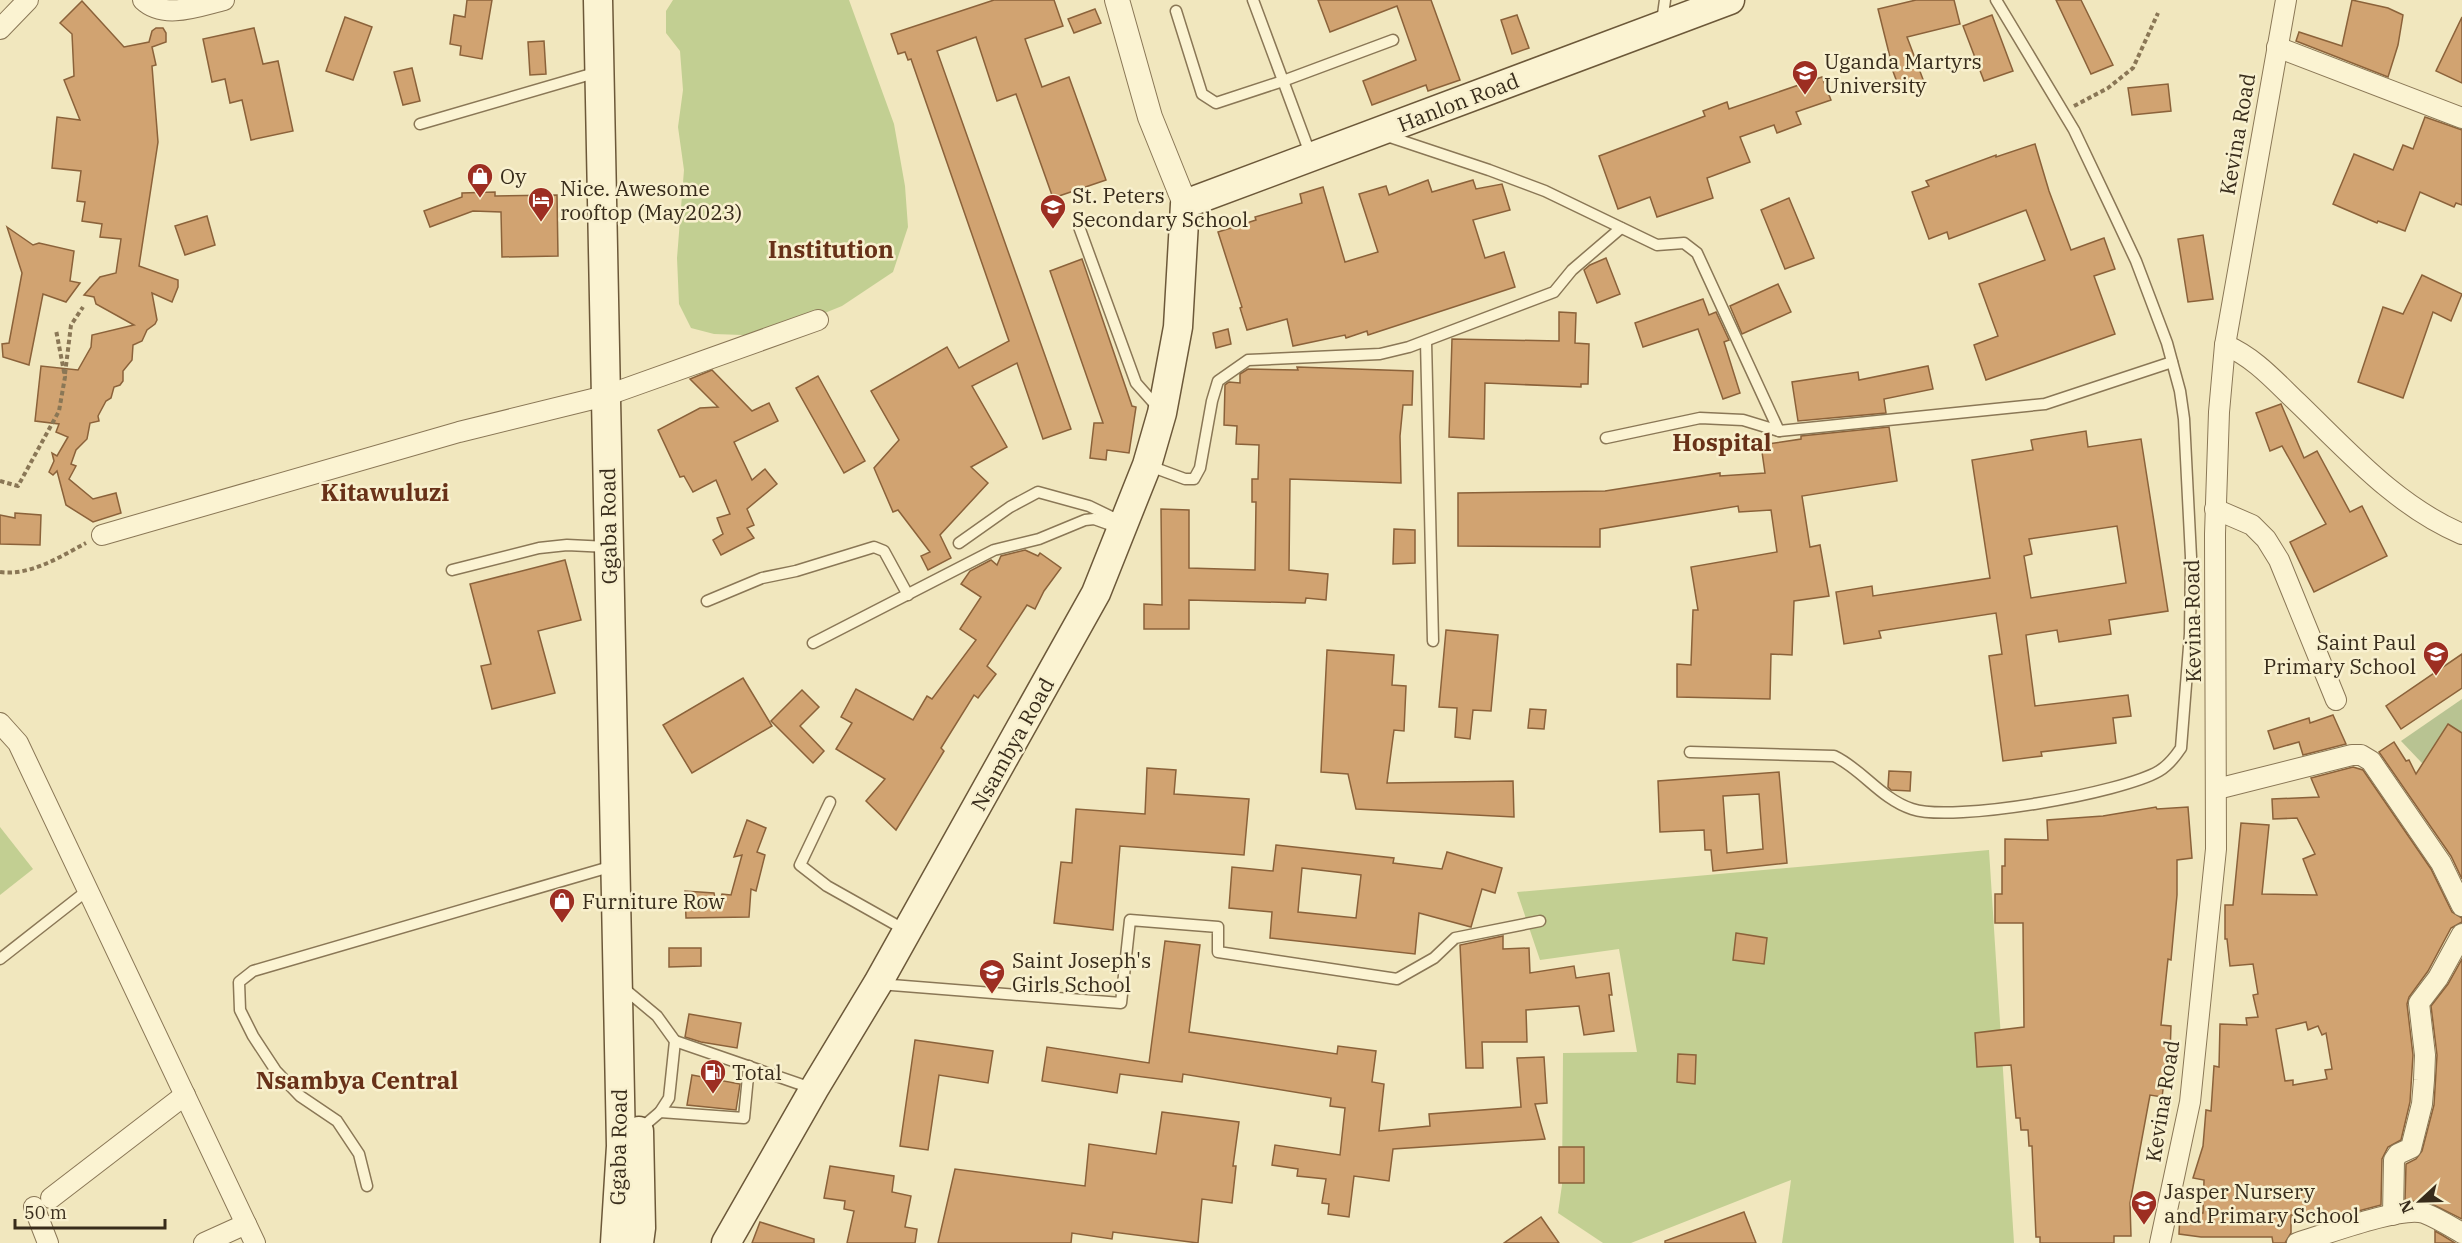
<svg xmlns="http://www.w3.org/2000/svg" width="2462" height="1243" font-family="'IBM Plex Serif',serif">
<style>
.green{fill:#c2cf92}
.cemetery{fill:#b8c392}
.building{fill:#d1a371;stroke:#8b623a;stroke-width:1.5;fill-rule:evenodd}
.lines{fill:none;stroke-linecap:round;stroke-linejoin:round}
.service-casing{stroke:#8a7756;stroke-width:13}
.minor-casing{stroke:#8a7756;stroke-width:22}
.tertiary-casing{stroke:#8a7756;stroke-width:26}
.secondary-casing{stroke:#6c5839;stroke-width:31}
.path{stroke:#8a7756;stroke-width:4;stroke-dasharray:4.5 3;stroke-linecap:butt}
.service{stroke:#fbf3d2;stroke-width:10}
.minor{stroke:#fbf3d2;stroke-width:20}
.tertiary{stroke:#fbf3d2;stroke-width:24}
.secondary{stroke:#fbf3d2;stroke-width:28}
.labels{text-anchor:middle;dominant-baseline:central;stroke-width:5;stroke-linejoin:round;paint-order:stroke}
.poi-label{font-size:21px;fill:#382c1b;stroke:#f8f0ce;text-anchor:start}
.street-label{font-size:21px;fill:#382c1b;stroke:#f8f0ce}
.quarter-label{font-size:24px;font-weight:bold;fill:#683118;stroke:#f8f0ce}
</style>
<rect width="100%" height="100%" fill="#f1e7be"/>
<g class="green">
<polygon points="673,0 849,0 894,124 905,186 908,227 893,272 842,306 768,336 714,334 691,328 679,304 677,258 684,170 678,127 683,90 680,51 666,33 666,11"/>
<polygon points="0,827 33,869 0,895"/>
<polygon points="1989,850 2014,1243 1782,1243 1791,1180 1631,1243 1603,1243 1558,1213 1562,1185 1563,1053 1637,1052 1619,949 1540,960 1517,892"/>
</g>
<polygon class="cemetery" points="2462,699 2462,805 2401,741"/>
<g class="building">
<polygon points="467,0 492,0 482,59 460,55 461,46 450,44 454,15 465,17"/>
<polygon points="994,0 1054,0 1063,26 1025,39 1042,87 1069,77 1106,180 1053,198 1016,94 997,101 976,37 937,51 1071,429 1043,439 1017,363 972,386 1007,447 971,467 988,483 940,535 951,558 928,570 921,556 930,552 898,510 893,512 874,468 899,440 871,391 947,347 959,368 1009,341 911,59 908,60 905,52 898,54 891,34"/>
<polygon points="1318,0 1431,0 1460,80 1428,91 1426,85 1372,105 1363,81 1416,60 1397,6 1330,32"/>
<polygon points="1916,0 1954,0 1960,24 1907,37 1924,82 1900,90 1888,58 1890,57 1878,9"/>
<polygon points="2056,0 2081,0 2113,65 2091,74"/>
<polygon points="2352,0 2388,8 2403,15 2398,45 2388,77 2296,41 2299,32 2342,46"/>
<polygon points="82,1 124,47 149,42 152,31 156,28 163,28 166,33 166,42 152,47 156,65 152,66 158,142 139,266 178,280 178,287 172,302 152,293 157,320 155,324 147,330 142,341 133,345 132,360 123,371 123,381 120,385 114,387 111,398 106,401 98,416 99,421 90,423 87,439 76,450 71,464 76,466 69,479 93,499 116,493 121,513 93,522 66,505 57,471 53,475 49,472 54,461 52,453 57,456 68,437 56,432 59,424 35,421 41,366 78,370 91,347 92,335 134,325 96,304 94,297 84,295 100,277 116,273 121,239 100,237 102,224 82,221 85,202 77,201 81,171 52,168 57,117 80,120 64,80 74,76 72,34 60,23"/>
<polygon points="1095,9 1101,23 1074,33 1068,19"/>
<polygon points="1517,15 1529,48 1512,54 1501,20"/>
<polygon points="1992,15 2013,71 1984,81 1963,26"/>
<polygon points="345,17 372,27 353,80 326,71"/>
<polygon points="2462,17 2462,83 2436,71"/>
<polygon points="254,28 263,64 278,61 293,131 251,140 242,100 230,103 225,79 212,82 203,39"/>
<polygon points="544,41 546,74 530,75 528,42"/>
<polygon points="412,68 420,101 403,105 394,72"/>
<polygon points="1822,77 1831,100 1796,112 1801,124 1777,133 1774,125 1740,137 1750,162 1707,178 1713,198 1657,217 1650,197 1618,209 1599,156 1705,116 1703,111 1727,102 1729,109"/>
<polygon points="2168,84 2171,111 2132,115 2128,88"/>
<polygon points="2425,117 2462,130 2462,205 2456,203 2454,207 2420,192 2405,231 2378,221 2377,223 2333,204 2354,154 2393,170 2403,145 2413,149"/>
<polygon points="2035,144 2049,191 2071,250 2104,238 2115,269 2094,276 2115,334 1986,380 1974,345 1998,336 1979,284 2045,260 2026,210 1949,239 1947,232 1929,239 1912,192 1929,186 1926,181 1996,155 1996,157"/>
<polygon points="1428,180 1432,192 1473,180 1476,189 1502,184 1510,210 1473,220 1485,258 1504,252 1515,287 1368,335 1367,331 1346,338 1345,335 1293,346 1287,319 1247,330 1240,308 1242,307 1218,232 1256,220 1255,217 1302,203 1300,194 1323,187 1345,262 1378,252 1359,194 1386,186 1389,195"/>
<polygon points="495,192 495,196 557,195 558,256 502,257 501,212 473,211 430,227 424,211 462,197 462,193"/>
<polygon points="1789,198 1814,258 1785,269 1761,210"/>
<polygon points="207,216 215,245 185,255 175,226"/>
<polygon points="7,227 33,245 39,243 74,251 70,281 80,283 66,302 43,294 29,365 3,357 2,344 9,343 22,273"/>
<polygon points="2203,235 2213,299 2188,302 2178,239"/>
<polygon points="1606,258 1620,294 1597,303 1584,270 1590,265"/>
<polygon points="1082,259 1132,406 1136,407 1129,453 1107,450 1106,460 1090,458 1094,423 1103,423 1050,271"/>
<polygon points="2422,275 2462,294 2451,321 2433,312 2403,398 2358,382 2383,307 2403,314"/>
<polygon points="1778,284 1791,312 1742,334 1730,306"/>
<polygon points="1703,299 1709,315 1716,312 1729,340 1724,342 1740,393 1723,399 1698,329 1643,347 1635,323"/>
<polygon points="1559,312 1576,313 1575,343 1589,344 1588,384 1581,384 1581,387 1485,383 1484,439 1449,437 1452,339 1559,341"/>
<polygon points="1228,329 1231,344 1216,348 1213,333"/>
<polygon points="1928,366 1933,389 1884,399 1886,413 1798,421 1792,382 1858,372 1859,380"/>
<polygon points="1297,367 1413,371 1412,405 1403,405 1400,436 1401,483 1290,479 1289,570 1328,574 1326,600 1306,598 1305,603 1189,600 1189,629 1144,629 1144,604 1162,605 1161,509 1189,510 1189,568 1255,570 1256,502 1252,502 1252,479 1258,479 1259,445 1236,444 1237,426 1224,425 1225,385 1229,382 1240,383 1240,374 1248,369 1298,370"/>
<polygon points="712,370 752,411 769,403 778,421 734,442 752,480 765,469 777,484 747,509 754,525 747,528 754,538 721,555 713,540 723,534 717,518 730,514 716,480 693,492 684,476 680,477 658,430 700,408 718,407 690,379"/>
<polygon points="818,376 865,461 844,473 796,388"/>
<polygon points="2281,404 2304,458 2317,451 2350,512 2362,506 2387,556 2314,592 2290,542 2326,524 2282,446 2270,451 2256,413"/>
<polygon points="1889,427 1897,481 1802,496 1810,547 1820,545 1829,596 1794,601 1792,655 1771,654 1770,699 1677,697 1677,664 1691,665 1693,610 1698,610 1691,567 1777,552 1771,510 1739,512 1738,506 1600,529 1600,547 1458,546 1458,493 1605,491 1720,473 1720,476 1765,473 1761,445 1801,439 1801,436"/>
<path d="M2086,431l2,16 53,-8 27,172 -59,9 2,14 -52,8 -2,-12 -31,5 9,71 93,-11 3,21 -18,2 3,25 -75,9 1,4 -39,5 -14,-105 13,-2 -6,-41 -117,18 2,7 -37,6 -8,-52 36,-6 1,10 117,-18 -18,-118 61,-10 -2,-10zM2117,526l9,57 -95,15 -7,-42 8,-2 -3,-15z"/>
<polygon points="15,513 41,515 40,545 0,544 0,515 15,518"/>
<polygon points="1394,529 1415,530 1415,563 1393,564"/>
<polygon points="1025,550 1038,556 1040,553 1061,568 1044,591 1035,609 1027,605 987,666 996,674 978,698 974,695 941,748 944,751 896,830 866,801 885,779 836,749 852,723 841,717 856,689 913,720 927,696 932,699 976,640 960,629 981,597 961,584 970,571 991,560 997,565 1001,556"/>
<polygon points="565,560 581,620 538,631 555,693 492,709 481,666 491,664 470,584"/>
<polygon points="1446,630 1498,635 1491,711 1473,710 1470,739 1455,737 1457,708 1439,707"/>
<polygon points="1327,650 1394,655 1392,685 1406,686 1404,731 1394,730 1387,783 1513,781 1514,817 1356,809 1348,774 1321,772"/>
<polygon points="2462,654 2462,688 2401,729 2386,706"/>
<polygon points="743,678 772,726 692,773 663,725"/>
<polygon points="802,690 819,707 800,726 824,751 813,763 771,721"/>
<polygon points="1530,709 1546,710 1544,729 1528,728"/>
<polygon points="2333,715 2346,744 2303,755 2299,742 2274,749 2268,731 2309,718 2310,723"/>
<polygon points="2448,724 2462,733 2462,879 2451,856 2379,752 2394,742 2406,761 2409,760 2416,774"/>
<path d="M2353,767l10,3 68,99 21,43 10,6v4l-11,6 -23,43 -19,26 -2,7 6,51 -3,47 -9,38 -13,7 -6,12 -1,46 -34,9 -56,1v18l-6,10h-12l-1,-6h-71l-22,-3 1,-21h23l1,-33 -11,-2 10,-32 3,-36 5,1 3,-45 5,1 1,-43 27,1 -1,-7 12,-1 -5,-22 5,-1 -5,-30 -23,2 -3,-27h-2v-34h8l8,-82 28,2 -7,69 55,1 -14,-36 12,-5 -18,-36 -24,1 -1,-20 47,-2 -8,-19zM2306,1022l2,8 10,-4 4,9 4,-2 6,36 -7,1 2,9 -34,6v-5l-8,1 -9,-52z"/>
<polygon points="1147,768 1176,770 1174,794 1249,799 1244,855 1120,846 1113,930 1054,923 1061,862 1072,863 1076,809 1145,814"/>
<polygon points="1889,771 1911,772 1910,791 1891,790 1888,787"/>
<path d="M1779,772l8,91 -74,8 -2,-21h-6l-1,-20 -44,2 -2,-51zM1759,794l4,55 -36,4 -4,-57z"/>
<polygon points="2156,807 2157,809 2188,807 2192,858 2177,860 2177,895 2171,960 2168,959 2161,1025 2171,1026 2170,1053 2168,1053 2162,1097 2150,1095 2130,1203 2131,1236 2114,1236 2114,1243 2040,1243 2040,1237 2036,1237 2032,1146 2029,1146 2028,1130 2021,1130 2020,1118 2016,1118 2011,1065 1977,1067 1976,1049 1975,1033 2024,1027 2023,923 1995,923 1995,894 2002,894 2002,866 2005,866 2005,839 2048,840 2047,820 2103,816"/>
<polygon points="747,820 766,828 757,852 765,855 756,891 751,889 749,917 686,918 685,891 714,893 717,908 722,894 731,895 742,855 734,857"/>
<path d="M1276,845l118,13 -1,5 49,6 5,-17 55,16 -7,25 -13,-4 -11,38 -52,-14 -4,41 -145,-16 2,-26 -43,-4 3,-41 41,4zM1302,868l59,7 -5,43 -58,-6z"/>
<polygon points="1736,933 1767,938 1764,964 1733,960"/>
<polygon points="1503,936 1503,949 1529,948 1530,973 1574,966 1576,978 1609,973 1612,995 1609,995 1614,1031 1584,1035 1579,1006 1526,1010 1527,1042 1482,1042 1483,1068 1466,1068 1460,945"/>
<polygon points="1165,941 1200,945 1189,1032 1337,1054 1338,1046 1376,1051 1372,1082 1384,1084 1379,1131 1430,1126 1429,1114 1521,1107 1517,1058 1544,1057 1547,1103 1535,1104 1545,1139 1393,1149 1389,1181 1354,1176 1349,1217 1328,1214 1329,1204 1322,1203 1326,1179 1297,1176 1298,1169 1272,1165 1275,1145 1340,1155 1345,1108 1330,1106 1331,1098 1183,1074 1182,1082 1120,1074 1117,1093 1042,1081 1047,1047 1149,1063"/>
<polygon points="669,948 701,948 701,966 669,967"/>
<polygon points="2462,959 2462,1219 2428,1202 2405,1201 2406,1164 2416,1159 2422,1151 2434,1105 2437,1055 2431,1006 2448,984"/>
<polygon points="689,1014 741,1023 737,1048 701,1042 685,1037"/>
<polygon points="915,1040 993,1051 988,1083 939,1075 928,1150 900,1146"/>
<polygon points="1678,1054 1696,1055 1695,1084 1677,1082"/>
<polygon points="692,1075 740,1084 736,1110 687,1105"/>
<polygon points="1162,1112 1239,1122 1233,1166 1236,1166 1232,1203 1202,1199 1198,1243 1113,1232 1112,1239 1072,1233 1071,1243 938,1243 955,1169 1085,1186 1089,1144 1156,1154"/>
<rect x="1559" y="1147" width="25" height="36"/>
<polygon points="830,1166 894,1176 892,1192 911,1196 905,1227 917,1229 915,1243 847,1243 854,1211 844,1209 845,1201 824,1198"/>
<polygon points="1744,1212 1756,1243 1665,1243 1665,1241"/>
<polygon points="1541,1217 1559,1243 1504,1243"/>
<polygon points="760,1222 814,1239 814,1243 752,1243"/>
<polygon points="2435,1231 2442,1235 2455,1243 2435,1243"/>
</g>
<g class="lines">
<g class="service-casing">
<g id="service">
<polyline points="1253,0 1311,156"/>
<polyline points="1176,11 1202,94 1216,103 1283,81 1393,40"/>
<polyline points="1662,22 1665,0"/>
<polyline points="420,124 598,72"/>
<polyline points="1384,135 1489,170 1545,191 1657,245 1684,243 1697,253 1779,431"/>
<polyline points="1078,224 1136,383 1160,410"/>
<polyline points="1426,341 1433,641"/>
<polyline points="1606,438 1700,418 1743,420 1779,431 2045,404 2172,362"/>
<polyline points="1147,465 1185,479 1194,479 1200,468 1212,401 1218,381 1248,360 1380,354 1409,347 1554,292 1572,270 1621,228"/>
<polyline points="959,543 1010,507 1038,492 1089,506 1122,522"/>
<polyline points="452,570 539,548 567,545 608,547"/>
<polyline points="707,601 762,578 796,571 874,547 884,551 908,595"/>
<polyline points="813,643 994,550 1039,539 1085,520 1094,519 1122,529"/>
<path d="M1690,752l144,4c28,13 47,43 78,53 41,14 210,-16 247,-38 10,-6 16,-14 22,-23l9,-114 1,-77 -7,-138 -4,-28 -13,-48 -31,-82 -23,-49 -39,-82 -78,-130"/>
<polyline points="830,802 800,865 827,886 907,931"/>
<polyline points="0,959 88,890"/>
<polyline points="879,984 1121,1003 1130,920 1218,927 1218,952 1397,979 1434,958 1455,938 1540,921"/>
<polyline points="621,986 657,1016 675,1041 669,1098 660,1112 639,1130"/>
<polyline points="675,1041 814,1089"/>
<polyline points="660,1112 744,1118 749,1066"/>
<polyline points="367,1186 359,1154 337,1121 300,1096 276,1071 253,1036 240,1010 239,982 253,971 613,866"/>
</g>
</g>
<g class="minor-casing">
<g id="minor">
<path d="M143,0c21,20 56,6 81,0"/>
<polyline points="0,29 28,0"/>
<polyline points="2277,47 2462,118"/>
<path d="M2225,345c29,12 50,36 72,57 51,49 99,104 165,132"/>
<polyline points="2215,509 2252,525 2266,539 2279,560 2336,700"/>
<polyline points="102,535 459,432 605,396 818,320"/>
<polyline points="0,723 18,743 255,1243"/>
<polyline points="2217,789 2352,755 2361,755 2371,761 2441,863 2462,906"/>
<polyline points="51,1198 185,1095"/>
<polyline points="34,1207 48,1243"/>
<polyline points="2393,1215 2394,1160 2398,1154 2411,1148 2422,1104 2424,1080 2425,1055 2419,1003 2438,978 2462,934"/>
<polyline points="204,1243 246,1224"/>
<polyline points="2160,1243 2190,1102 2216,849 2215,534 2219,412 2225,345 2286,0"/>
<path d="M2297,1243c27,-8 103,-37 127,-30 13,5 26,13 38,20"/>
</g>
</g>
<g class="tertiary-casing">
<polyline id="tertiary" points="1117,0 1150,117 1185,204"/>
</g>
<g class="secondary-casing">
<g id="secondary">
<polyline points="598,0 621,1146 615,1243"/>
<polyline points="639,1243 641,1228 639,1131"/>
<polyline points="726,1243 814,1089 878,983 1096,593 1147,465 1162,413 1178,327 1185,204 1730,0"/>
</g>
</g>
<g class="path">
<polyline points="2074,106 2108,88 2133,68 2158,13"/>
<polyline points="65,374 71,325 83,307"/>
<polyline points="0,481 18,486 59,411 65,377 56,330"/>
<path d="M0,572c30,4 60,-15 86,-29"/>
</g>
<use href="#service" class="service"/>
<use href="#minor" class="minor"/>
<use href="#tertiary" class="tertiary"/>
<use href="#secondary" class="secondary"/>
</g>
<defs>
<g id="university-pin" transform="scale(1.35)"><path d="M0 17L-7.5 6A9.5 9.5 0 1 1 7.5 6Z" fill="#9d2e22" stroke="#f8f0ce"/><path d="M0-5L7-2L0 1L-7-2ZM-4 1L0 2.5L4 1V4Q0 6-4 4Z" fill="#fff"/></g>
<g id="shop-pin" transform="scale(1.35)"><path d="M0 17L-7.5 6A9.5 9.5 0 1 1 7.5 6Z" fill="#9d2e22" stroke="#f8f0ce"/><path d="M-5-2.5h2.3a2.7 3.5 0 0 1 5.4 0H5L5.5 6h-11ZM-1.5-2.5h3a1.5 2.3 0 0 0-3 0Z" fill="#fff"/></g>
<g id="hotel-pin" transform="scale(1.35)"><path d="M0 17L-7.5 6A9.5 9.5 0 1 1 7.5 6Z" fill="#9d2e22" stroke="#f8f0ce"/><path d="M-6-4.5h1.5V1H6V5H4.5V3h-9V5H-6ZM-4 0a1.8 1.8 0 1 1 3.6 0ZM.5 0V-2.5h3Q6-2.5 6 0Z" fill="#fff"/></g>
<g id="school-pin" transform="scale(1.35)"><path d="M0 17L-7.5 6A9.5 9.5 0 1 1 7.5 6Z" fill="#9d2e22" stroke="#f8f0ce"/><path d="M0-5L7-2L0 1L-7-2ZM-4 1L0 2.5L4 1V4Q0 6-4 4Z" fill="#fff"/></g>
<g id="fuel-pin" transform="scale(1.35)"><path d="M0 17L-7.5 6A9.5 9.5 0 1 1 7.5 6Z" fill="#9d2e22" stroke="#f8f0ce"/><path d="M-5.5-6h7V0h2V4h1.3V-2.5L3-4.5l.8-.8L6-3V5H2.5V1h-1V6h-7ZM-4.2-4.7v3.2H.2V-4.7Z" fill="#fff"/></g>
</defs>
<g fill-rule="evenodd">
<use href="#university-pin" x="1805" y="73"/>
<use href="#shop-pin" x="480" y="176"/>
<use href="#hotel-pin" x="541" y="200"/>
<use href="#school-pin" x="1053" y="207"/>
<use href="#school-pin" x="2436" y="654"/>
<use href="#shop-pin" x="562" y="901"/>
<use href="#school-pin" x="992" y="972"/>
<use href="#fuel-pin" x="713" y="1072"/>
<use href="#school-pin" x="2144" y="1203"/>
</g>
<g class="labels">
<g class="poi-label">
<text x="1824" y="61">Uganda Martyrs<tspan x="1824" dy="24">University</tspan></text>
<text x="500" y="176">Oy</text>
<text x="560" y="188">Nice. Awesome<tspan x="560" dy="24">rooftop (May2023)</tspan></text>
<text x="1072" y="195">St. Peters<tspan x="1072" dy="24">Secondary School</tspan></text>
<text x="2416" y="642" text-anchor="end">Saint Paul<tspan x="2416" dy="24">Primary School</tspan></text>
<text x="582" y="901">Furniture Row</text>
<text x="1012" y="960">Saint Joseph's<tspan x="1012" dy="24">Girls School</tspan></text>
<text x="732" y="1072">Total</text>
<text x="2164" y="1191">Jasper Nursery<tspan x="2164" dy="24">and Primary School</tspan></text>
</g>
<g class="street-label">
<text transform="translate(1458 102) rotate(-21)">Hanlon Road</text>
<text transform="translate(2237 134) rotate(-80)">Kevina Road</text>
<text transform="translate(608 526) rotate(-91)">Ggaba Road</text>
<text transform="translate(2192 621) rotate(-91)">Kevina Road</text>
<text transform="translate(1012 744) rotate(-61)">Nsambya Road</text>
<text transform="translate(2162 1101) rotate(-81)">Kevina Road</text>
<text transform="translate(618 1147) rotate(-89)">Ggaba Road</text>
</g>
<g class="quarter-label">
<text x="831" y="249">Institution</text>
<text x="1722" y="442">Hospital</text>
<text x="385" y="492">Kitawuluzi</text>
<text x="357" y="1080">Nsambya Central</text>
</g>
</g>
<g transform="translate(2420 1201) rotate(248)" stroke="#f8f0ce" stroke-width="4.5" paint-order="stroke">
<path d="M0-4.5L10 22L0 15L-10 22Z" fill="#382c1b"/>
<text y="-9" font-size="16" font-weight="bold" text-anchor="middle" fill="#382c1b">N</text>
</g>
<path d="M15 1219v9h150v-9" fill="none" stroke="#382c1b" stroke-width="3"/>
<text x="24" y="1219" font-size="18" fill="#382c1b" stroke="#f8f0ce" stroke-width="4.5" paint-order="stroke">50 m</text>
</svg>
